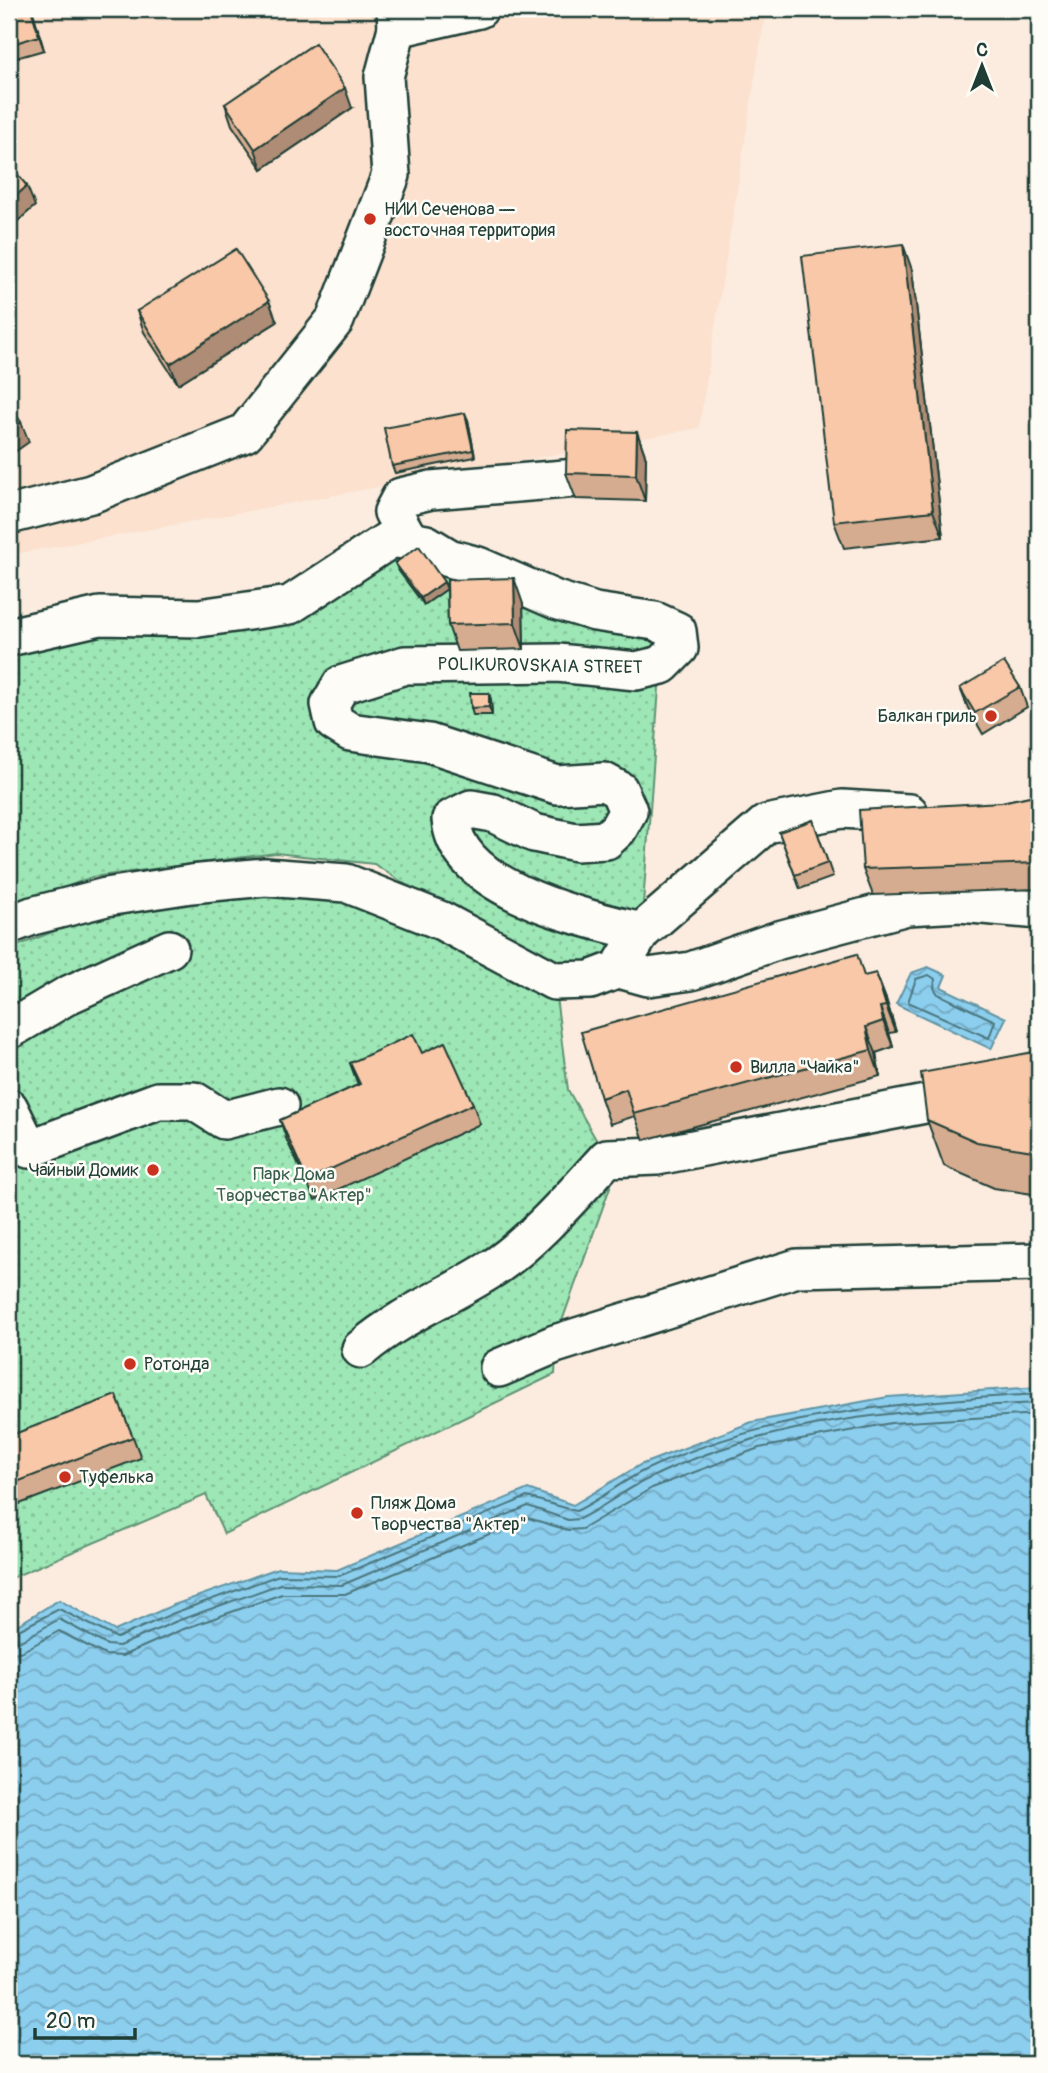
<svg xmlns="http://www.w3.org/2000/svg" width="1048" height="2073" font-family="Pangolin,sans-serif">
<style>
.built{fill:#fbe1ce}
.park{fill:url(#park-dots);stroke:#5e9274;stroke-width:2}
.water{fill:url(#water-waves);stroke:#6094a4;stroke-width:2}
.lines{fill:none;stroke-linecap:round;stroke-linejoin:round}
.shore{stroke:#4b777e;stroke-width:2}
.minor-casing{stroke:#1f3d34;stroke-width:42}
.minor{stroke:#fdfcf7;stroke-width:37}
.wall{fill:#d5ac90;stroke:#1f3d34;stroke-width:2}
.shaded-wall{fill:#ae8c76;stroke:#1f3d34;stroke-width:2}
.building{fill:#f8c8a8;stroke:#1f3d34;stroke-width:2}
.poi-dot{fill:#c8321e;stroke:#fdfcf7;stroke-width:2.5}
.labels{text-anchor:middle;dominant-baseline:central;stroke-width:5;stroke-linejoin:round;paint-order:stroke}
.poi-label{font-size:18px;fill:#1f3d34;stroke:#fdfcf7;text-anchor:start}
.street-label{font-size:18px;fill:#1f3d34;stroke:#fdfcf7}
.park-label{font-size:18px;fill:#385f4e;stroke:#fdfcf7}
</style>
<defs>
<pattern id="park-dots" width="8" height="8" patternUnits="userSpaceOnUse" patternTransform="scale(1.75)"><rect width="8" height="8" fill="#9de6b5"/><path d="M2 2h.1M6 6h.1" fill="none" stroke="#87c69c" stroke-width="1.8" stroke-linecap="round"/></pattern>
<pattern id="water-waves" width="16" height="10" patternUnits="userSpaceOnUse" patternTransform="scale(1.75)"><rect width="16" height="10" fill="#8cceee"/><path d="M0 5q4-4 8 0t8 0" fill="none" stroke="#72a8c2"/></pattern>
</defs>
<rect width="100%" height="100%" fill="#fcecdf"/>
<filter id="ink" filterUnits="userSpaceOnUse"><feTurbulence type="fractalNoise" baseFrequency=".0143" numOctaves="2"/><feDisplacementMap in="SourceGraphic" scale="14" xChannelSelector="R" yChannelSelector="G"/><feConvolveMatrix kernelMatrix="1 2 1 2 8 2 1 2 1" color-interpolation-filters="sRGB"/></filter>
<g filter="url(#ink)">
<polygon class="built" points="9,9 766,9 699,428 10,555"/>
<polygon class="park" points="421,528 595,598 665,606 641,932 619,969 554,981 568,1090 615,1173 557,1335 555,1374 224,1534 206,1495 9,1579 9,949 136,899 239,887 341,896 550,978 374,864 276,853 92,877 9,909 9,637 321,584 353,539"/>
<g class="water">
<polygon points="928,967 946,975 941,987 1006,1018 991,1049 896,1004 911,973"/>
<polygon points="1039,1387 1039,2064 9,2064 9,1630 59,1600 115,1631 171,1606 278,1568 337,1570 528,1489 573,1505 640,1465 752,1422 888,1397"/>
</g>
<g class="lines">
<g class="shore">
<polygon points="929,975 935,979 934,988 938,994 995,1021 989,1038 908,1002 916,979"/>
<path d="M9,1635l50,-26 58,29 57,-25 105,-38 60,1 188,-79 49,14c24,-11 45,-29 69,-41 124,-58 259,-68 394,-76"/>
<path d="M9,1644l10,-2 40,-23 48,26 12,1 58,-25 103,-37 62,1 186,-79 40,14 11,-1c24,-11 45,-29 69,-40 120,-60 259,-70 391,-76"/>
<polyline points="9,1654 23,1651 59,1631 105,1655 122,1656 181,1630 282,1594 345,1594 528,1518 568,1530 582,1529 652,1488 759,1448 891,1423 1039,1414"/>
</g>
<g class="minor-casing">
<g id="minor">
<polyline points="397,28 479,9"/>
<polyline points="9,515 91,494 245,433 335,320 391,175 384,77 397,28 396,9"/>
<polyline points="409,540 393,512 401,497 431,490 577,478"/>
<path d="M9,637l91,-21 99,2 91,-13 102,-67 34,6 23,14 29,8 78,34 39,12 60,9 22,10 2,17 -17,17 -26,6 -78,-8 -153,2 -64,20 -11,19 4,18 16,10 79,11 128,42 47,-3 15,8 9,21 -10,18 -12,11 -30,2 -42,-9 -41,-20 -22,-4 -20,10c5,72 134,99 190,113"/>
<polyline points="9,925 32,916 106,897 191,884 265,877 346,883 442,921 554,981 590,980 619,969 641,932 766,824 842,809 909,813"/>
<polyline points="619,969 648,977 691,971 779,940 907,906 960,903 1039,910"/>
<polyline points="9,1030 68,995 169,949"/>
<polyline points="9,1108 29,1149 158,1101 194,1101 224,1120 279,1106"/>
<path d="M361,1349c43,-36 83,-50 129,-79 39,-24 85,-77 117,-112l50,-2 382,-74"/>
<polyline points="499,1368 555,1344 797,1268 1039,1262"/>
</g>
</g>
<use href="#minor" class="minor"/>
</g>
<g class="wall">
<polygon points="9,9 32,9 44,50 9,60"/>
<polygon points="225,104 352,108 262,169 232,125"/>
<polygon points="912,270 943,537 844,548 834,522"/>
<polygon points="269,301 277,322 178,384 144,332 137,311"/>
<polygon points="468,420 475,457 395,473 392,466"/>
<polygon points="637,432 646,458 645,501 576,499 566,473"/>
<polygon points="395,563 444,582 447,589 523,604 524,649 457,651 448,625 447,589 424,605 398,570"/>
<polygon points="1020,687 1027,707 983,734 968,708 960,688"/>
<polygon points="489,693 491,700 492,715 473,715 471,708"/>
<polygon points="1039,794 1039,889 873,895 863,869 1002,802"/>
<polygon points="813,820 833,877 800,889 779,832"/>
<polygon points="886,999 896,1032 889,1033 893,1047 876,1053 880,1076 644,1140 635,1116 610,1124 601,1098"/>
<polygon points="1039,1051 1039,1195 994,1188 944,1166 927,1120"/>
<polygon points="422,1053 473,1104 480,1124 315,1200 287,1141 280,1120 358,1085 350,1063"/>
<polygon points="9,1436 133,1437 141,1458 9,1508"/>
</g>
<g class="shaded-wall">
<polygon points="31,9 32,9 44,50 39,36"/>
<polygon points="345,88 352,108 262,169 255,149"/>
<polygon points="27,186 35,206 9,229 9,202"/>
<polygon points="903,244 912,270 943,537 933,511"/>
<polygon points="269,301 277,322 178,384 170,364"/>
<polygon points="465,413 468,420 475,457 473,450"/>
<polygon points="21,422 29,442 9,456 9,431"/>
<polygon points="637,432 646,458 645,501 636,475"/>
<polygon points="514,578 523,604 524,649 515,623"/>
<polygon points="444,582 447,589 424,605 421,598"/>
<polygon points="489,693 491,700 492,715 489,707"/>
<polygon points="876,973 886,999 896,1032 886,1006"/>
<polygon points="880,1007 889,1033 893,1047 883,1021"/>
<polygon points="866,1027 876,1053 880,1076 871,1050"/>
</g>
<g class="building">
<polygon points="9,9 31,9 39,36 9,45"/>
<polygon points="315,43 345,88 255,149 225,104"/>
<polygon points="9,164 27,186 9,202"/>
<polygon points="903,244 933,511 834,522 802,256"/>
<polygon points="236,249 269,301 170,364 137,311"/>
<polygon points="9,404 21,422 9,431"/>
<polygon points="465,413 473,450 392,466 384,428"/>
<polygon points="567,430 637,432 636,475 566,473"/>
<polygon points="419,546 444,582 421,598 395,563"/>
<polygon points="514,578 515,623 448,625 447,580"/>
<polygon points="1004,662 1020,687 975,713 960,688"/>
<polygon points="470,693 489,693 489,707 471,708"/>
<polygon points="1039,794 1039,863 863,869 859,810 1002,802"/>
<polygon points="813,820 828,863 795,875 779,832"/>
<polygon points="857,954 864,976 876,973 886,1006 880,1007 883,1021 866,1027 871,1050 634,1114 626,1089 601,1098 581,1032"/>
<polygon points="413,1034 422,1053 445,1042 473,1104 307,1180 280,1120 360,1084 350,1063"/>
<polygon points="1039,1051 1039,1152 977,1142 927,1120 921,1073"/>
<polygon points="116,1395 133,1437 9,1485 9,1436"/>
</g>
</g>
<g class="poi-dot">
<circle cx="370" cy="219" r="7"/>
<circle cx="991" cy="716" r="7"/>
<circle cx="736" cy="1067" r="7"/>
<circle cx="153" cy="1170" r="7"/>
<circle cx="130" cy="1364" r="7"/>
<circle cx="65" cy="1477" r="7"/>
<circle cx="357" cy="1513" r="7"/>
</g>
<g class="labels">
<g class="poi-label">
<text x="384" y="209">НИИ Сеченова —<tspan x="384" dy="21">восточная территория</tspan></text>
<text x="977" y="716" text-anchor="end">Балкан гриль</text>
<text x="750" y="1067">Вилла "Чайка"</text>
<text x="139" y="1170" text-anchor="end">Чайный Домик</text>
<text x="144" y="1364">Ротонда</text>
<text x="79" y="1477">Туфелька</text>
<text x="371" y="1503">Пляж Дома<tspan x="371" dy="21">Творчества "Актер"</tspan></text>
</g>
<g class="street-label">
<text transform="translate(540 666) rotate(1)">POLIKUROVSKAIA STREET</text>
</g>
<g class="park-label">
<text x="294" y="1174">Парк Дома<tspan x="294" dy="21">Творчества "Актер"</tspan></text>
</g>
</g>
<rect width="1048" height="2073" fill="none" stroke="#fdfcf7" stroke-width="35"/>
<rect x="18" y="18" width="1013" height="2038" fill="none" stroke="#1f3d34" stroke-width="2.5" filter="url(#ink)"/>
<g transform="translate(982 66)" stroke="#fdfcf7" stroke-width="5" paint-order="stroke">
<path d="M0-5L12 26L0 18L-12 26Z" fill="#1f3d34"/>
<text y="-10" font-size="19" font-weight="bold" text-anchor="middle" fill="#1f3d34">С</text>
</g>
<path d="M35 2028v10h100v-10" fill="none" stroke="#1f3d34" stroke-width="3.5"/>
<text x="46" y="2028" font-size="21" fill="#1f3d34" stroke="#fdfcf7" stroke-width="5" paint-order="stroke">20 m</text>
</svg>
